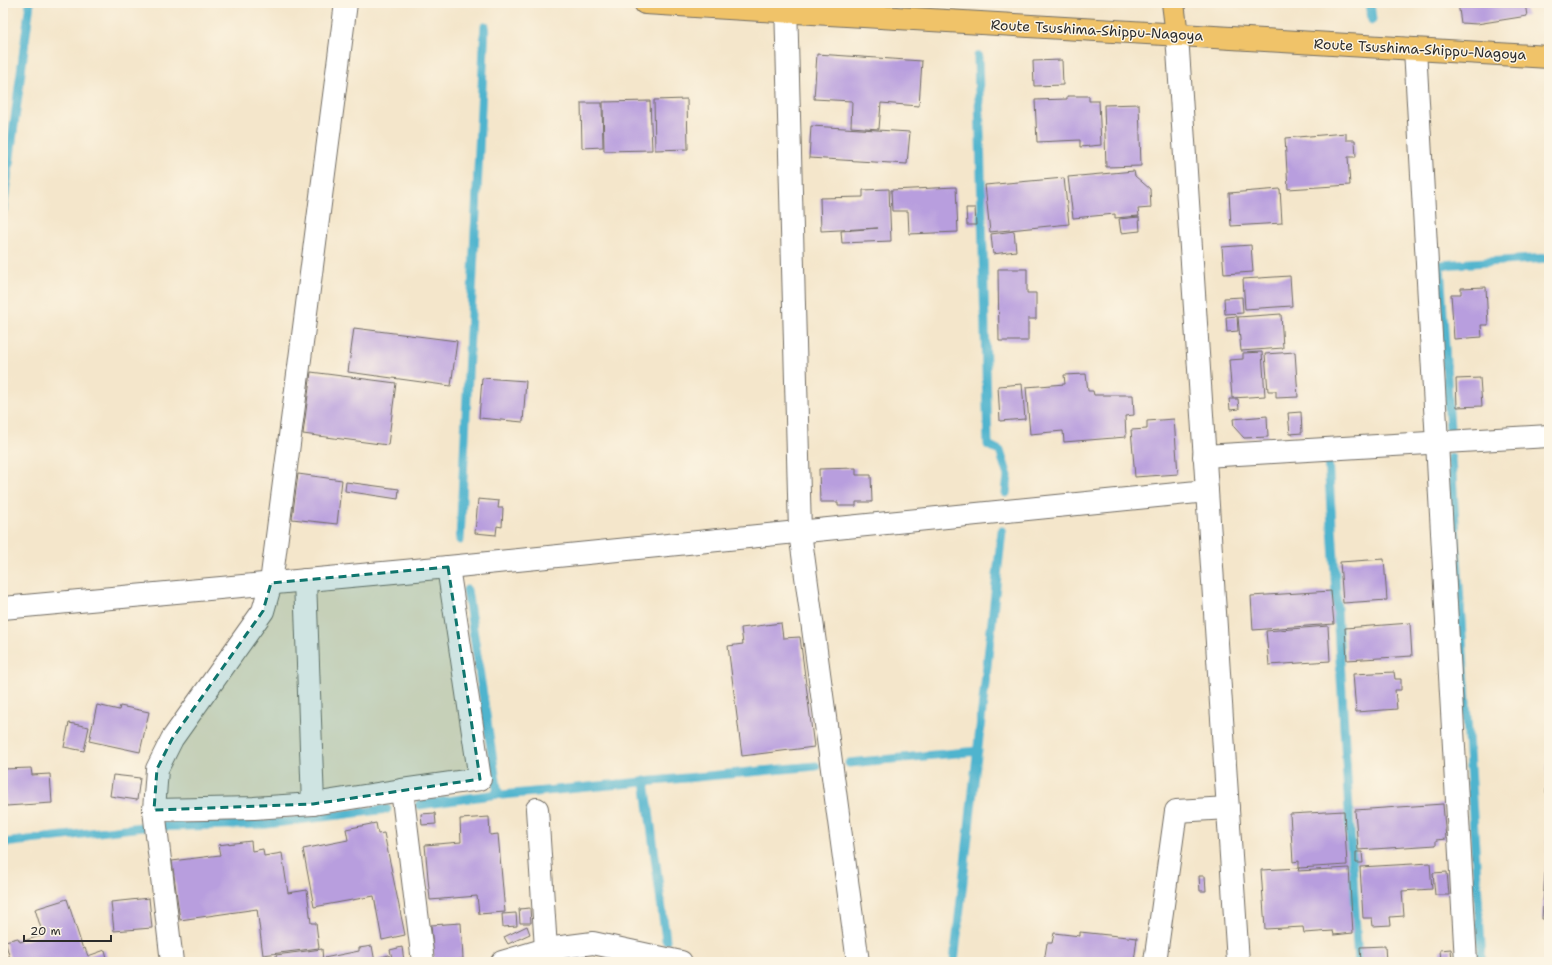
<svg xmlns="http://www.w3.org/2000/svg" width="1552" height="965" font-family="'Shantell Sans',sans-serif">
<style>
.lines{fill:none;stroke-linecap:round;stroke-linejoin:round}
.stream{stroke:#4fb4ce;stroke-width:9}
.building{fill:#b89ede}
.minor-casing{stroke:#716c63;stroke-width:24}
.major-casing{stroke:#716c63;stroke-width:24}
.minor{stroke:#fff;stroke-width:22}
.major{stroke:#f0c369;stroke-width:22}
.marked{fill:#0f766e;fill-opacity:0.2;stroke:#0f766e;stroke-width:3;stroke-dasharray:8 5;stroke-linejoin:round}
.labels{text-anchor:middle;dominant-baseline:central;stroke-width:3;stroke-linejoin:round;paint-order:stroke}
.street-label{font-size:14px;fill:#2b2b2b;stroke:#fcf5e5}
</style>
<rect width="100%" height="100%" fill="#fcf5e5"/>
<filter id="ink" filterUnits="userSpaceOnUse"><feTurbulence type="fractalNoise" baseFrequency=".025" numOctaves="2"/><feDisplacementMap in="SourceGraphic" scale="8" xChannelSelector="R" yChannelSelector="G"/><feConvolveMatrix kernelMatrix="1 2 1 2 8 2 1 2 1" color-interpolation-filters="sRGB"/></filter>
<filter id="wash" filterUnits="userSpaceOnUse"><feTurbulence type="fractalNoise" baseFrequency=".012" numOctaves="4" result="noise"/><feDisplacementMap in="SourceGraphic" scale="16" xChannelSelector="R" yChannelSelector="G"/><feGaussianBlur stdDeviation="0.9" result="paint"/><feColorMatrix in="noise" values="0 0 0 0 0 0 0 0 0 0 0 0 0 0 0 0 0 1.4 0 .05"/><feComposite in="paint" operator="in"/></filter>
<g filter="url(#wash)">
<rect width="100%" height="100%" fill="#f4e6cb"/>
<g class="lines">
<g class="stream">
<polyline points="1370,3 1372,20"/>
<polyline points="978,56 988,445 1000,451 1008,476 1006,493"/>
<polyline points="3,210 30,3"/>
<polyline points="1450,429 1440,265 1549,258"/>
<polyline points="1451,458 1482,962"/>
<polyline points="1328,459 1358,962"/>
<polyline points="460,540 485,26"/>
<polyline points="849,763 978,751"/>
<polyline points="645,781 666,940"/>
<polyline points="498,794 502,795 816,766"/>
<polyline points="419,805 498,794 467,590"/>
<polyline points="3,843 142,827 266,824 387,809"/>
<polyline points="954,962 1002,531"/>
</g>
</g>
<g id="blocks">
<g class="building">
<polygon points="1458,3 1525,3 1527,16 1477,24 1461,23"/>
<polygon points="817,54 922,61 919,106 881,103 879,129 851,127 852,101 814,99"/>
<polygon points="1062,60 1063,85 1034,86 1033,61"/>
<polygon points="1067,96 1089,96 1089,101 1099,101 1101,145 1080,147 1080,140 1037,142 1035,100 1067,99"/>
<polygon points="687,99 688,149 655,150 654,100"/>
<polygon points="650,101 652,150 604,151 603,102"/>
<polygon points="581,103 602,103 603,147 582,148"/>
<polygon points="1139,104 1141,166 1106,167 1104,105"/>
<polygon points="811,126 910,132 907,164 809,158"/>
<polygon points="1346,133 1346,140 1355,140 1356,157 1348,157 1350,185 1288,189 1285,138"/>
<polygon points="1134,171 1135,176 1150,189 1151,208 1138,209 1139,216 1115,218 1115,214 1073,218 1068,177"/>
<polygon points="1064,178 1069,224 990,232 985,185"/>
<polygon points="956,187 958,232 909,234 908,211 892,211 891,190"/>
<polygon points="889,189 891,241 842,243 841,231 878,228 821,231 820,198 863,197 863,190"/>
<polygon points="1280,189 1282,223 1231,226 1229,193"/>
<polygon points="966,208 975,208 976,225 967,225"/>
<polygon points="1139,217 1140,231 1121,233 1119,219"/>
<polygon points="1014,231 1016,251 993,254 991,234"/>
<polygon points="1251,245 1253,272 1224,274 1222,247"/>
<polygon points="998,269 1027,269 1027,293 1036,293 1036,319 1028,319 1028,341 999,341"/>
<polygon points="1290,276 1292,306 1245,309 1243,279"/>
<polygon points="1486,287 1488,325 1481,325 1482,337 1454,339 1451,294 1461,294 1461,288"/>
<polygon points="1242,297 1243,313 1225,314 1224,298"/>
<polygon points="1281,314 1283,348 1241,351 1238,317"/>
<polygon points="1237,316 1238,331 1227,332 1226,317"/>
<polygon points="354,328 457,341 451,386 348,372"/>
<polygon points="1262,352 1265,396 1232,398 1229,360 1243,359 1243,353"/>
<polygon points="1295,352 1298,397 1276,398 1276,391 1268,391 1265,354"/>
<polygon points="311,372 396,383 388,445 303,434"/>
<polygon points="1086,374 1088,391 1093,391 1094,395 1133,395 1134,415 1125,416 1126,437 1064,442 1063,431 1030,434 1026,387 1065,384 1064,375"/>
<polygon points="482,378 526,381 523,422 479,418"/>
<polygon points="1480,378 1482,406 1457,407 1456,379"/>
<polygon points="1022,384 1025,419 1000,421 998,386"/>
<polygon points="1229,399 1238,399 1239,409 1230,410"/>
<polygon points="1301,412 1302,433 1290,434 1288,413"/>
<polygon points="1267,416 1268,437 1244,438 1234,427 1233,419"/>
<polygon points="1174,419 1178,474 1135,477 1131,430 1147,429 1147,421"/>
<polygon points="856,468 856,475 871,475 872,502 856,502 856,506 838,506 838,502 820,502 819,469"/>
<polygon points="298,474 342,480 337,524 292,519"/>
<polygon points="346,482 399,489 398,499 345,491"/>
<polygon points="478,499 499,501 498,508 503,508 502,527 497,526 496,535 475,533"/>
<polygon points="1384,559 1387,600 1343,603 1340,562"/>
<polygon points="1331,591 1334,624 1253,630 1251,596"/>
<polygon points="781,623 783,638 800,637 814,747 742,756 728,646 743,644 741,628"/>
<polygon points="1410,623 1412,656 1347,660 1345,628"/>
<polygon points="1328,626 1330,661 1269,665 1266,631"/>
<polygon points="1394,672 1395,679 1401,679 1401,690 1395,690 1397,709 1356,712 1353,674"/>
<polygon points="97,705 119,710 120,706 149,712 140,752 89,741"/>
<polygon points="69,723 89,727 84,751 64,747"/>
<polygon points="1547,764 1549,764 1549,793 1546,793"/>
<polygon points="31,768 32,775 50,774 52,803 6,806 3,769"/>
<polygon points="113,775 140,778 137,800 110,796"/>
<polygon points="1443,804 1446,839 1436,840 1436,845 1358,850 1355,810"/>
<polygon points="1344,811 1347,865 1299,868 1299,861 1293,862 1290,814"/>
<polygon points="435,813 436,824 422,825 421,814"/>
<polygon points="489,817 490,835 498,834 505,912 479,914 477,896 430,900 425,845 461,842 460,819"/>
<polygon points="376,823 378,834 384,833 405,935 382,940 374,896 314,907 303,849 348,840 346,829"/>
<polygon points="1548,828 1549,828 1549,919 1542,919"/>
<polygon points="251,841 252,851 263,849 264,856 282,853 288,893 307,890 311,923 316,923 319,948 263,955 257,909 180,920 172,861 220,855 218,845"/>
<polygon points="1356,852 1362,852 1363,863 1356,863"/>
<polygon points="1430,863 1432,889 1402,891 1404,916 1390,917 1391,925 1373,926 1372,918 1363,918 1360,867"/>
<polygon points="1299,868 1298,871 1349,868 1353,933 1334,935 1333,931 1304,933 1303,927 1265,929 1261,870"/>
<polygon points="1447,872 1449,895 1435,895 1433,873"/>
<polygon points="1199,876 1205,876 1206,891 1200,891"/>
<polygon points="149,898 152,928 114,931 111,902"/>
<polygon points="67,899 83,949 85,948 88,956 105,950 108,962 11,962 5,941 18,938 20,942 43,935 35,909"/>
<polygon points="530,908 531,923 520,923 519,909"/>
<polygon points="516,913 517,926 503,927 502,914"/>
<polygon points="461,923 463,959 434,962 431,925"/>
<polygon points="527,926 530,934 508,944 504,937"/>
<polygon points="1080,932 1137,938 1134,962 1044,962 1047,943 1052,943 1054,933 1080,936"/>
<polygon points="372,946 375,962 325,962 324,958 359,951 359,948"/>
<polygon points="1385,946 1386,962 1361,962 1360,947"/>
<polygon points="402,947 404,961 393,962 390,950"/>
<polygon points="322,949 323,962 277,962 276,955"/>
<polygon points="1451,949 1452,960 1441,961 1440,950"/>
<polygon points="389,955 391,962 378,962 378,958"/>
<polygon points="588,957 588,962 561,962 560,961"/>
</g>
</g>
</g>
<g filter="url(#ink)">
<use href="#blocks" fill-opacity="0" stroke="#716c63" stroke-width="1"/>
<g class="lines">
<g class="minor-casing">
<g id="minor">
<polyline points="786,3 800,532 858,962"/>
<polyline points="1177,35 1238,962"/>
<polyline points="1415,49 1466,962"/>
<polyline points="1204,456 1549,436"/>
<polyline points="305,580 313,804"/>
<polyline points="3,608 448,567 1207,491"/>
<polyline points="402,790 480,779 448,567"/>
<polyline points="537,809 546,949"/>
<polyline points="154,810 254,808 313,804 402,790 423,962"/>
<polyline points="172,962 154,810 157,769 172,739 263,611 271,583 346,3"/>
<polyline points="502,962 546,949 593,943 681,962"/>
<polyline points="1155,962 1176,811 1228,808"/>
</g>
</g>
<g class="major-casing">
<g id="major">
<polyline points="645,3 1549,57"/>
<polyline points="1173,3 1177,35"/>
</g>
</g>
<use href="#minor" class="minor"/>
<use href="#major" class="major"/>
</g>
</g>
<path class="marked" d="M448,567l32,212 -167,25 -159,6 3,-41 15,-30 91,-128 8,-28z"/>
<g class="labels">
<g class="street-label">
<text transform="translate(1097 30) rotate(3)">Route Tsushima-Shippu-Nagoya</text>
<text transform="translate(1420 49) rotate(3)">Route Tsushima-Shippu-Nagoya</text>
</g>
</g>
<rect width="1552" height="965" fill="none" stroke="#fcf5e5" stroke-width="16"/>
<path d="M24 935v6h87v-6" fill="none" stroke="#2b2b2b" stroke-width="2"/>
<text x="30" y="935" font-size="12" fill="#2b2b2b" stroke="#fcf5e5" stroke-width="3" paint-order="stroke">20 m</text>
</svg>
